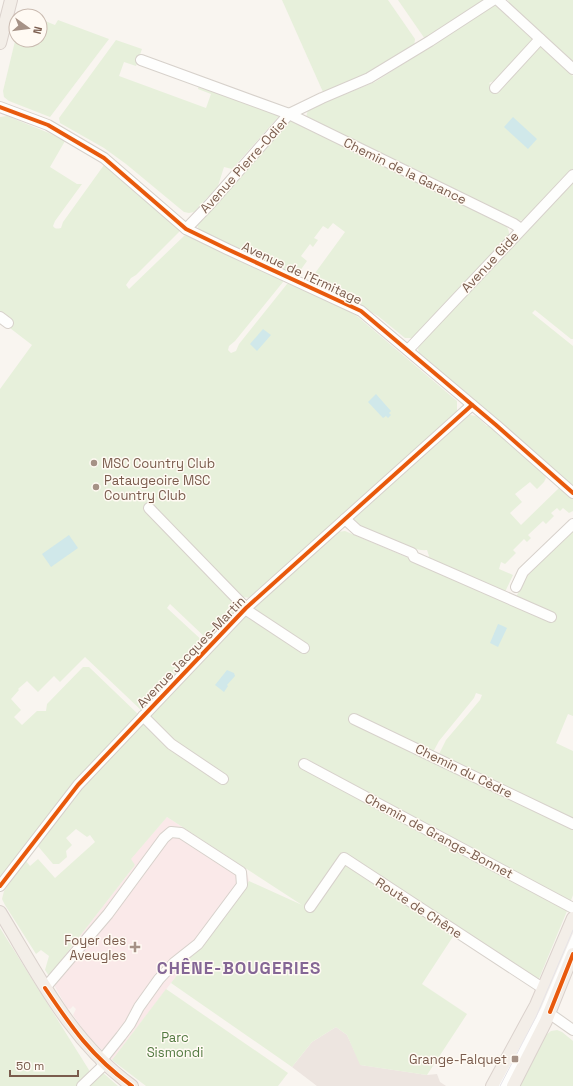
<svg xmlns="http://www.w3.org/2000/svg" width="573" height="1086" font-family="'Space Grotesk',sans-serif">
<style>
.industrial{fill:#ede5e0}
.medical{fill:#fae9e9}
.green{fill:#e7f0db}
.water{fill:#d0e8ea}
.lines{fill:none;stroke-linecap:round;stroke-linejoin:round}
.minor-casing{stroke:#d7d1cb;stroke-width:12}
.major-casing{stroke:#dad1cc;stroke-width:14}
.minor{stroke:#fefefd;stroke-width:10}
.major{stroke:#f3eee8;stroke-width:12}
.tram{stroke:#e6e3e7;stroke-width:1}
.cycleway-casing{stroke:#fffaf3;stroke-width:6}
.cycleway{stroke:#e8590c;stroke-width:4}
.poi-dot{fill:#a69286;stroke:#fffaf3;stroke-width:1.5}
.labels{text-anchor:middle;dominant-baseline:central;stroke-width:3;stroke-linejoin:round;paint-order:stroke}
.street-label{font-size:13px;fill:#7a5c4d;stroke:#fffaf3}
.poi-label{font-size:13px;fill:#7a5c4d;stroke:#fffaf3;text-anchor:start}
.park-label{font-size:13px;fill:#537a41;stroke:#fffaf3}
.district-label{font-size:17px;font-weight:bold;letter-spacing:1px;fill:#846695;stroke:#fffaf3}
</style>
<rect width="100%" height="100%" fill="#f9f5f0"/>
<polygon class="industrial" points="336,1027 347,1035 361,1065 427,1075 437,1074 440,1082 446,1086 317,1086 292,1067 312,1042"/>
<polygon class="medical" points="167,817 246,869 249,881 112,1060 88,1036 73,1015 76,1009 73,1006 70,1009 67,1008 49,976 135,865 130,859"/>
<g class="green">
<polygon points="282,0 388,0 415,39 414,47 379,68 323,92"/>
<polygon points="398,0 485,0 425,39"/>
<polygon points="508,0 573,0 573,64 509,5"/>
<polygon points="493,6 498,6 535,41 501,78 489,83 499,93 504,81 538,44 573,76 573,169 524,220 517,221 306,118 308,109 375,82"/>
<polygon points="40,19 55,25 58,20 109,39 50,117 9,101 4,97 3,91 16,37 16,40 40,40"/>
<polygon points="116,40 142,49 136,66 124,62 119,76 206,108 211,94 198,89 199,85 279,116 232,169 224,167 218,186 194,212 189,213 184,212 126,164 104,148 60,123 59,118"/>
<path d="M7,116l42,17 16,8 -15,26 27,17h5l-27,37 -2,5c2,3 4,3 8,2l2,-6 41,-57 76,66 -44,44 -5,3 -5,7 3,4 56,-54 98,45v2l-48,59 -6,5 -1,4 3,3 5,-2 3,-7 48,-60 3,-1 53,24 15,10 99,84v12l-206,185 -9,-1 -6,6v9l-27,29 -39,-37 -3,4 39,36 -64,67 -57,-54 -25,25 -6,-6 -16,16 -11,-11 -9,8 1,1 -8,9 10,11 -7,7 8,8 15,-14h9l1,-7 36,-37h6l50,48 -139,164v-490l32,-44 -26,-20 -6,-12v-196z"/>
<path d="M286,121h5l214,104c4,4 5,8 3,13l-95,100h-8l-27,-22 -38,-22 -30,-14 35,-48 -12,-9 -5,6 -5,-3 -9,12 4,2 -5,7 -3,-3 -9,12 6,5 -10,14 -98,-45 -2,-5z"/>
<polygon points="573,181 573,339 571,339 535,310 532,313 573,346 573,487 497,419 419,353 418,349 419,344"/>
<path d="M470,415l6,1 11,10 3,-1 54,49 2,4 -2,4 -7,7 -7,-7 -15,12 7,8 -12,11 11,12 39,-38 13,12v12l-4,2 -6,-5 -3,3 -3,-3 -6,5 3,3 -8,8 -3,-3 -15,14 3,3 -4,4 -3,-3 -11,11 3,3 -11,11 -4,-2 -2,7 14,6 -8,17 11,5 11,-21 46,-46v186l-5,-2 -12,29 17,8v71l-134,-68 7,-14 34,-40 2,-5 -6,-2 -2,5 -35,43 -7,13 141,73v68l-3,8 -257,-139 -1,-2 -7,-4 -6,8 267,143 1,2 -29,70 -196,-129 -36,55 39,-44 109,72 -32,49 45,30 -40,61 -67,-10 -13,-30 -11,-8 -24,15 -20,25 -121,-84 78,-102 53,24 -135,-88 -36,42 4,6 -86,111 -4,-6 4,-14 -8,-6 -5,4 -31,-49 -3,-6 2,-8 22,-30 4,5 8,-7 17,19 40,-36 -5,-7 -3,2 -11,-8 -10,9 6,7 -6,6 1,6 -8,7h-6l-16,-19 34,-45 73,-77 27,27 50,33 -72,-65 98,-104 7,-2v-4l84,-76 7,-1 141,60 -58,-32 1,-3 -2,-6c-17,2 -56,-19 -74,-26l-1,-5 113,-102z"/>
<polygon points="0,928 89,1070 89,1076 78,1086 0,1086"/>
<polygon points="166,989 288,1073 278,1086 146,1086 112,1060"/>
<polygon points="557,1030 562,1032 573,1041 573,1086 520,1086 546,1035 551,1031"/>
<polygon points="101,1071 118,1086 86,1086"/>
</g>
<g class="water">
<polygon points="513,117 537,139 528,149 504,127"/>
<polygon points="263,329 271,335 257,351 250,344"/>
<polygon points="376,394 391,411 389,413 391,415 388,418 386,416 383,418 368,402"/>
<polygon points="69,535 78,548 51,567 42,554"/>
<polygon points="498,624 503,626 507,628 498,647 490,643"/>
<polygon points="227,670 234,673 235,676 227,685 228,686 224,692 215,685"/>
</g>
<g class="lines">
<g class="minor-casing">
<g id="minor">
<polyline points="498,0 573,69"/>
<polyline points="141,60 289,114 514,224 521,229"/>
<polyline points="495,88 540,39"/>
<polyline points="0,107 48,125 104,158 186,229 227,249 361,311 496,425 573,493"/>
<polyline points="186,229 209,205 289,114 322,98 369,78 430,41 493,0"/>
<polyline points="0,317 8,323"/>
<polyline points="408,350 573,175"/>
<polyline points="149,508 246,608"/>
<polyline points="345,519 357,530 412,553 414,557 551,617"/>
<polyline points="516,587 523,572 573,524"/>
<polyline points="245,609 304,648"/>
<polyline points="143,716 171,744 223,779"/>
<polyline points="354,719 573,824"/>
<polyline points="304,764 573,908"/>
<polyline points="0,886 78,785 246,608 472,405"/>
<polyline points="310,907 344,858 544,989"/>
<polyline points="45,988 108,914 164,838 171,832 181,833 241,872 242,885 198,944 174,963 159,979 139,1007 130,1024 121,1036 101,1061"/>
<polyline points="543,1009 573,1030"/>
<polyline points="82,1086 105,1064"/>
<polyline points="502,1086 543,1009 573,936"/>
</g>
</g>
<g class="major-casing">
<g id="major">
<polyline points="0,43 11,0"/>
<path d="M0,912c39,64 70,129 132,174"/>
<polyline points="492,1086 536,1005 573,918"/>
<polyline points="513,1086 546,1021 573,954"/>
</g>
</g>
<use href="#minor" class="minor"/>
<use href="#major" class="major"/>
<polyline class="tram" points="500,1086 536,1017 573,930"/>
<g class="cycleway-casing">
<g id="cycleway">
<polyline points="0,107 48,125 104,158 186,229 227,249 361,311 496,425 573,493"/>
<polyline points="0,886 78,785 246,608 472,405"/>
<path d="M45,988c27,40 47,69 87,98"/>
<polyline points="550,1012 573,954"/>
</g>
</g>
<use href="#cycleway" class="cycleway"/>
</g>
<g class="poi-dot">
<circle cx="94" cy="463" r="4"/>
<circle cx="96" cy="487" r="4"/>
<path d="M133 941h4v4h4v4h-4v4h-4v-4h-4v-4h4z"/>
<rect x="511" y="1055" width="8" height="8" rx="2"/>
</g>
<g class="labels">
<g class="street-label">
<text transform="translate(244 165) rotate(-48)">Avenue Pierre-Odier</text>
<text transform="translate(405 171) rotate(26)">Chemin de la Garance</text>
<text transform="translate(490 262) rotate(-47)">Avenue Gide</text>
<text transform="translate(302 273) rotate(25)">Avenue de l'Ermitage</text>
<text transform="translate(191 652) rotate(-46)">Avenue Jacques-Martin</text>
<text transform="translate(464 771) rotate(26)">Chemin du Cèdre</text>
<text transform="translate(439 836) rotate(28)">Chemin de Grange-Bonnet</text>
<text transform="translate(419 908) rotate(33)">Route de Chêne</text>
</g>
<g class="poi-label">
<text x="102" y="463">MSC Country Club</text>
<text x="104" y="480">Pataugeoire MSC<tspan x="104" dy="15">Country Club</tspan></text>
<text x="126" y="940" text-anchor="end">Foyer des<tspan x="126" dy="15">Aveugles</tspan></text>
<text x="507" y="1059" text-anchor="end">Grange-Falquet</text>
</g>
<g class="park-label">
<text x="175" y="1037">Parc<tspan x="175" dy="15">Sismondi</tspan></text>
</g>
<g class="district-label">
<text x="239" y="968">CHÊNE-BOUGERIES</text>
</g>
</g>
<g transform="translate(28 28) rotate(104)"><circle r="19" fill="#fffaf3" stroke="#cabbb1"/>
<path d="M0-3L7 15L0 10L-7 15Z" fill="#a69286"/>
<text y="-6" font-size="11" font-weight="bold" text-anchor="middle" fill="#7a5c4d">N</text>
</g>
<path d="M10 1070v6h68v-6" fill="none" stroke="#7a5c4d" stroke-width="2"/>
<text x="16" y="1070" font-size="12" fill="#7a5c4d" stroke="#fffaf3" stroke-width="3" paint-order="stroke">50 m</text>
</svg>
